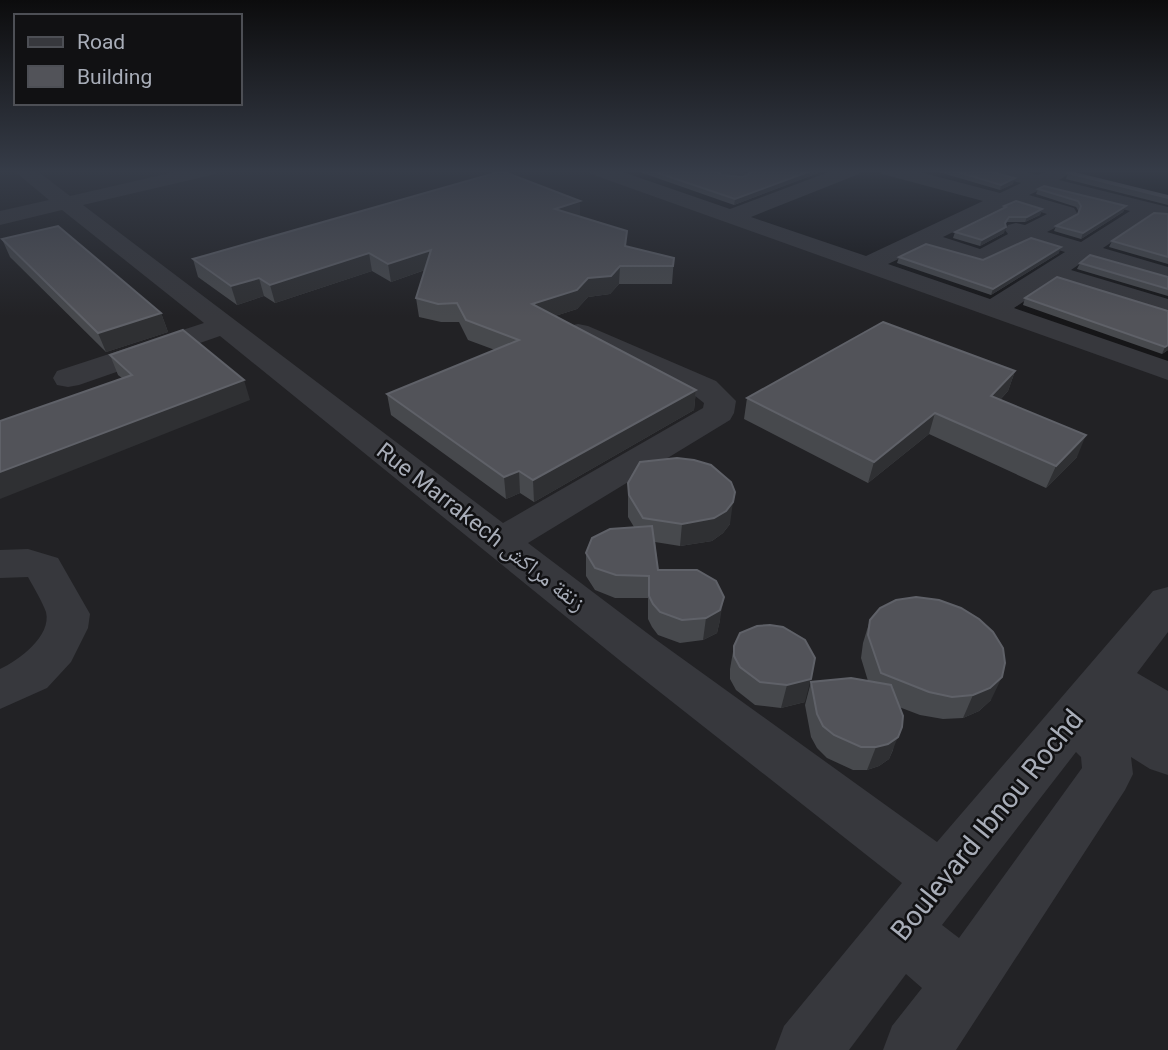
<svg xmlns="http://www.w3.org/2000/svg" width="1168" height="1050" font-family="Roboto,'Noto Naskh Arabic',sans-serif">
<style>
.built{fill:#222225}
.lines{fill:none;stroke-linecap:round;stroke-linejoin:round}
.minor{fill:#37383d;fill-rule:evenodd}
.wall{fill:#47494d}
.shaded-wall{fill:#2f3033}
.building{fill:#525359;stroke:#5f6168;stroke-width:2}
.labels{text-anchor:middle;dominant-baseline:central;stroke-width:5;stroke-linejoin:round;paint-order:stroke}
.street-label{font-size:23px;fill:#a8adb8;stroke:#111113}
.near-street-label{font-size:28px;fill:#a8adb8;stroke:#111113}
</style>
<rect width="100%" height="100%" fill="#161618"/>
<polygon class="built" points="0,170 595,170 1168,372 1168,1050 0,1050"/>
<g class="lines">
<g class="minor">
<path d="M13,170h23l34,26 113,-26h36l-3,4 -133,31 420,318 200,-115 1,-5 -10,-8 -126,-57 -4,-6 4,-6 10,-2 10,2 128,55 20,20 -2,12 -4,7 -202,123 127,96 282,203 216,-251 15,-4v45l-31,41 31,18v84l-18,-6 -19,-12 2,17 -8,16 -169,260h-73l9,-24 30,-38 -16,-14 -57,76h-74l9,-24 118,-143 -279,-220 -403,-327 -141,49 -11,2 -11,-2 -4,-7 4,-7 147,-48 -142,-113 -62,15v-14l49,-11zM1076,752l5,5 1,11 -123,170 -17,-13z"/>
<path d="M588,170h29l113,39 104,-39h28l-3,4 -108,43 115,39 117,-55 -101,-27 -3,-4h33l88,23 21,-10 -35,-9 -3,-4h34l21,5 11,-5h26l-16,10 109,27v12l-17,-3 -48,32 65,19v16l-81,-24 -16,11 97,29v17l-114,-35 -40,27 154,53v19l-577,-206zM1042,189l88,22 -49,31 -34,-10 27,-14 3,-5 -3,-5 -45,-13zM1012,203l35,11 -22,11 -9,-2 -8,2 -3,5 3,4 -28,15 -37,-12zM1029,241l36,11 -75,47 -102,-35 36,-17 58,17z"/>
<path d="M713,170h30l5,5 -3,4c-10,3 -26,0 -32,-9z"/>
<path d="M28,549l30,9 32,56 -2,14 -17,34 -24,26 -47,21v-40c18,-8 52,-33 46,-57 -4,-11 -12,-24 -18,-35l-28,1v-28z"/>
</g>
</g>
<g class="wall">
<polygon points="634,170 715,170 722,175 742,177 748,175 749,173 746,170 826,170 734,205"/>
<polygon points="932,170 986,170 1013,184 1000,190"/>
<polygon points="1068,173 1168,196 1168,205 1066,179"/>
<polygon points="1038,189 1126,206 1123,212 1081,239 1054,231 1056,226 1078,214 1079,212 1076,207 1036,194"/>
<polygon points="580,201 580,216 627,247 674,258 672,284 619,284 610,294 588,297 577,309 555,316 696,390 694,410 534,502 520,493 506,499 391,415 387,394 495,350 468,340 459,322 441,322 419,317 416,298 425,270 391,282 372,271 275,303 264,296 237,305 198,277 193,259"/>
<polygon points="1004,206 1042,209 1040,215 1025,222 1007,222 1005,225 1004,233 980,246 953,238 955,232 1003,208"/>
<polygon points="1168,214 1168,264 1109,247 1112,241"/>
<polygon points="2,239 161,313 168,332 106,352 10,257"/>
<polygon points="1059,253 991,295 897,263 899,257 983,260"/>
<polygon points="1080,263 1168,277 1168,296 1077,269"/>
<polygon points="1025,298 1168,311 1168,350 1162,354 1023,305"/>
<polygon points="110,355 250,400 122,378 118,375"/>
<polygon points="1015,371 1008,391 1000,400 1077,457 1046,488 929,434 868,483 744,419 747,398"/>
<polygon points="628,483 730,524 723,533 712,541 680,546 655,542 658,570 720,620 717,633 703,640 680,643 658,635 652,627 648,619 648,598 615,598 595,590 586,576 586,553 634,527 628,517"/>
<polygon points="870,620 991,700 979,711 963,718 943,719 920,715 899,707 893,750 889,759 879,766 867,770 853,770 827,758 817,748 811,737 805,705 811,682 868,681 861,658 863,643"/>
<polygon points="757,626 805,702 781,708 755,705 736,690 730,679 730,669 734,646"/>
</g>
<g class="shaded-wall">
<polygon points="813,170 826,170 734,205 735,199"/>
<polygon points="1015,178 1013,184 1000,190 1001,185"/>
<polygon points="580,201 580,217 555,209"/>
<polygon points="1126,206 1123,212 1081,239 1083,233"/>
<polygon points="1042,209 1040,215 1025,222 1027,217"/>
<polygon points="1006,227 1004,233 980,246 982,240"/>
<polygon points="1061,247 1059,253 991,295 993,289"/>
<polygon points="431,250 433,267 391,282 388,264"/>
<polygon points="369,253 372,271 275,303 270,285"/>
<polygon points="620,266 619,284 610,294 588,297 577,309 533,323 532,304 588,278"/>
<polygon points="259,278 264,296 237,305 231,286"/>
<polygon points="161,313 168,332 106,352 98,333"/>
<polygon points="1168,345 1168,350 1162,354 1165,347"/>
<polygon points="1015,371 1008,391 984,417 991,396"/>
<polygon points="244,380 250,400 0,499 0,472"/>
<polygon points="696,390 694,410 534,502 533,480"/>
<polygon points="935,413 929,434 868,483 874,462"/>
<polygon points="1086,435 1077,457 1046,488 1056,466"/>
<polygon points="519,471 520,493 506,499 504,477"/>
<polygon points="733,502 730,524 723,533 712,541 680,546 682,524"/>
<polygon points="724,597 720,620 717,633 703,640 706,618"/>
<polygon points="1002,677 991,700 979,711 963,718 973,695"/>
<polygon points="811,679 805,702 781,708 787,685"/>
<polygon points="902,727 889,759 879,766 867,770 876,747"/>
</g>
<g class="building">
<polygon points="649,170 715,170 722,175 742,177 748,175 751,170 813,170 735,199"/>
<polygon points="951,170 986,170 987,171 1015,178 1001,185"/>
<polygon points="502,171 580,201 555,209 627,231 625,246 674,258 673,266 620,266 611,276 588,278 577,290 532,304 696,390 533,480 519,471 504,477 387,394 519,340 466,320 457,303 438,304 416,298 431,250 388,264 369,253 270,285 259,278 231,286 193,259"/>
<polygon points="1070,172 1168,196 1168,198 1068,173"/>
<polygon points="1044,186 1126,206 1083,233 1056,226 1078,214 1081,206 1078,201 1038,189"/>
<polygon points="1016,201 1042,209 1027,217 1009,217 1005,223 1006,227 982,240 955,232 1006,207 1004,206"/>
<polygon points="1154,213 1168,214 1168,257 1112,241"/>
<polygon points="58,226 161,313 98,333 2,239"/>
<polygon points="1031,238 1061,247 993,289 899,257 926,244 983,260"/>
<polygon points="1090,255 1168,277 1168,289 1080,263"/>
<polygon points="1057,277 1168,311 1168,345 1165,347 1025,298"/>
<polygon points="883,322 1015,371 991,396 1086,435 1056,466 935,413 874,462 747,398"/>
<polygon points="183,330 244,380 0,472 0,421 132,375 110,355"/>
<polygon points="677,458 694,460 711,465 731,482 735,492 733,502 726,511 714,518 682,524 643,518 629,495 628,483 640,462"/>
<polygon points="652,526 658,570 697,570 716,581 724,597 720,610 706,618 682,620 660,612 653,604 649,596 649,576 616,575 595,568 586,553 592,538 610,529"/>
<polygon points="916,597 939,600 961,608 979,619 993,632 1003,648 1005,663 1002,677 990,688 973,695 952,697 929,692 881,673 868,635 870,620 880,608 896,600"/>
<polygon points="770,625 783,627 805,640 815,658 811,679 787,685 760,682 740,667 734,656 734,646 740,633 757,626"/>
<polygon points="851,678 891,685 903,716 902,727 898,737 888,744 876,747 861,747 834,735 823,726 817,714 811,682"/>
</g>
<linearGradient id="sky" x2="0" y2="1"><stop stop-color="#0c0c0d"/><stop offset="0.54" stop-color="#363c48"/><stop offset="1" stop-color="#363c48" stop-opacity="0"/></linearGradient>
<rect width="1168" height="317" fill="url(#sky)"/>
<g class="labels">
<g class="street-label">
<text transform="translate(481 527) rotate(38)">Rue Marrakech زنقة مراكش</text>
</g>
<g class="near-street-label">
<text transform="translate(987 825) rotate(-51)">Boulevard Ibnou Rochd</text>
</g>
</g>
<rect x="14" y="14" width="228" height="91" fill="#111113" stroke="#4d4f55" stroke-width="2"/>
<rect x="28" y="37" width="35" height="10" fill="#37383d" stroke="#4d4f55" stroke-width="2"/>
<text x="77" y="49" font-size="21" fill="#a8adb8">Road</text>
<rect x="28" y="66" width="35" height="21" fill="#525359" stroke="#4d4f55" stroke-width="2"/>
<text x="77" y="84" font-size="21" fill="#a8adb8">Building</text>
</svg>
